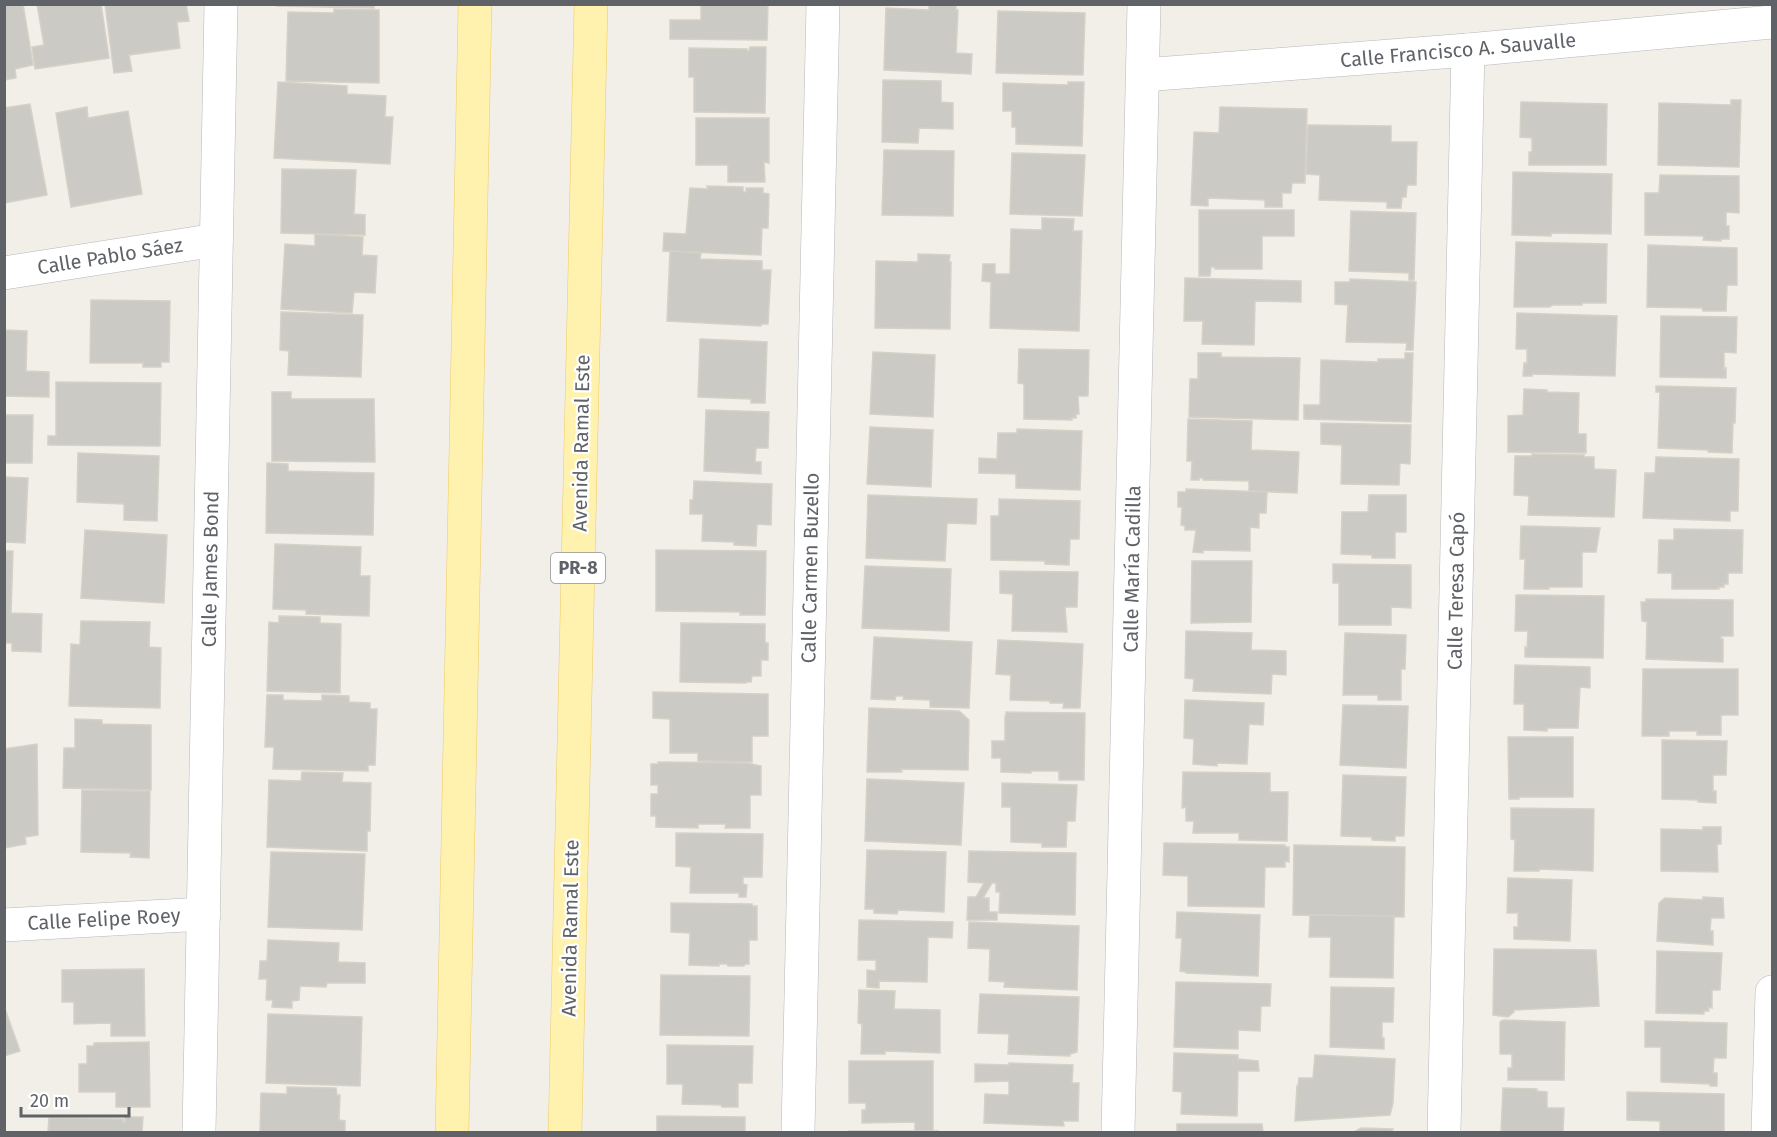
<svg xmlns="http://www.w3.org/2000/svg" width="1777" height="1137" font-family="'Fira Sans',sans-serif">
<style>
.building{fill:#cccac5;stroke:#d6d1c6;stroke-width:1.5}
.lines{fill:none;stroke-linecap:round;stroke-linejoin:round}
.street-casing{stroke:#b5b8bc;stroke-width:34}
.primary-casing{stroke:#f2c960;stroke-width:34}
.street{stroke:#fff;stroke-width:33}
.primary{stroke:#fff2af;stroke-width:33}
.labels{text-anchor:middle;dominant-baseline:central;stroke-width:4.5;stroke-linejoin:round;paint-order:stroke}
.shield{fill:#fff;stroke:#8f9295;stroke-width:1.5}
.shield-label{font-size:18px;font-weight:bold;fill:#5f6368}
.street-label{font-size:20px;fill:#5f6368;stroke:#fff}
</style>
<rect width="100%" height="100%" fill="#f1efe8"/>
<g class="building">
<polygon points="4,4 23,4 33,65 15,69 16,78 4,80"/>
<polygon points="37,4 101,4 109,58 35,69 32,47 44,45"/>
<polygon points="105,4 186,4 189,21 177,22 180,48 129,55 132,71 114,73"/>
<polygon points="277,4 374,4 374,8 277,6"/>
<polygon points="701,4 768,4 767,40 670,39 670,20 701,20"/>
<polygon points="929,4 956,4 956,10 958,10 956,53 972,54 971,74 884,70 886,8 929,10"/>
<polygon points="334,9 379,10 379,83 286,81 288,12 334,13"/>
<polygon points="998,11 1085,13 1083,75 996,73"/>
<polygon points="750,47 766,47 765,113 694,112 694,77 689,77 689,48 747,49 747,51 749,51"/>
<polygon points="883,80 941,81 941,102 953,103 953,129 919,128 918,143 882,142"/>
<polygon points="278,82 347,86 347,94 386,96 385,117 393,117 390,164 274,158"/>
<polygon points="1068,82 1084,82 1082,146 1016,144 1016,127 1012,127 1012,111 1003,111 1003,83 1068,85"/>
<polygon points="1731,100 1741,100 1739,167 1658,165 1659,103 1731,105"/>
<polygon points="1521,102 1607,104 1606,165 1529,165 1529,152 1532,152 1532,138 1520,137"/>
<polygon points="30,104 47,195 4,203 4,108"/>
<polygon points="87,107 88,118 128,111 142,194 71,207 56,113"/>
<polygon points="1220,107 1307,109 1305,183 1292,183 1291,193 1282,193 1282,207 1265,207 1265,200 1208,198 1208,206 1191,205 1194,132 1219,133"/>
<polygon points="696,118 769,118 769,163 764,162 765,182 728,182 728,165 696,165"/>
<polygon points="1308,125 1391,126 1391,142 1417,142 1416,185 1407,185 1406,197 1402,197 1401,208 1387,208 1387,202 1319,200 1320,175 1306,174"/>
<polygon points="884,150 954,151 953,216 882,215"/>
<polygon points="1012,153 1085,155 1082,216 1010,214"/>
<polygon points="282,169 356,170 354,214 365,215 365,235 281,233"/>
<polygon points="1513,172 1612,174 1611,234 1551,233 1551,236 1512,235"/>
<polygon points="1660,175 1739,176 1739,213 1726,212 1726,226 1729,226 1729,239 1721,239 1721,241 1703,240 1704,236 1645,235 1645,193 1659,193"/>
<polygon points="707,186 743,187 743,192 746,192 746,188 763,188 763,193 769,194 768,228 762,228 761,255 663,251 664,233 686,234 690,188 708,189"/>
<polygon points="1199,210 1294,210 1294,236 1262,236 1262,269 1215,269 1215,267 1211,267 1210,276 1199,276"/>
<polygon points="1351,211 1416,213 1414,280 1409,280 1409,273 1349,271"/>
<polygon points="1042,218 1074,219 1073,231 1082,231 1079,331 990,328 991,282 982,281 983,264 995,264 995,274 1010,274 1011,229 1042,230"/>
<polygon points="315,234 363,237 362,255 377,256 375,293 354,292 352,313 281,309 285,244 315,246"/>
<polygon points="1516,242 1607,244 1606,303 1582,303 1582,305 1553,305 1549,307 1514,307"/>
<polygon points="1648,245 1737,248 1737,285 1727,285 1726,311 1703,311 1702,308 1647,307"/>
<polygon points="670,251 701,253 700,259 762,261 762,270 771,270 768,324 761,324 761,326 667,321"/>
<polygon points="918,254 950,255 949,262 951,262 950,329 875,328 876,261 918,262"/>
<polygon points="1185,278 1301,281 1301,302 1255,301 1254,345 1202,344 1203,321 1184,321"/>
<polygon points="1350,279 1416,282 1413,350 1406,350 1407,343 1346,342 1348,305 1335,304 1335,282 1350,282"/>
<polygon points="91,300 170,301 169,362 161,362 161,367 143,367 143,363 90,363"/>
<polygon points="281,312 363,315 361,377 288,375 289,351 280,350"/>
<polygon points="1517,313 1617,316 1615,376 1532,374 1532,376 1523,376 1524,363 1527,363 1527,349 1516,349"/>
<polygon points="1661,316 1737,317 1736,353 1724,352 1724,369 1726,368 1726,378 1660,377"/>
<polygon points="4,330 27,331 26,371 49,372 49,397 4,396"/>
<polygon points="700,339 767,342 765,403 751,403 751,399 698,397"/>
<polygon points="1019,349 1089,350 1088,396 1078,396 1079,414 1076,414 1076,418 1071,418 1072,420 1024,419 1024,384 1018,383"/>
<polygon points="873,352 935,355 933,417 870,414"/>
<polygon points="1198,353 1221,353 1221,357 1300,358 1298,420 1189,417 1190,379 1198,379"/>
<polygon points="1405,353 1413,353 1411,422 1304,419 1304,405 1320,405 1321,360 1378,362 1378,359 1405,359"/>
<polygon points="56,382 161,383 160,446 48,445 48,436 56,436"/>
<polygon points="1656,386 1736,388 1735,423 1733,423 1732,453 1708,452 1708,450 1658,448 1660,392 1656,392"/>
<polygon points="1524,389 1547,390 1547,392 1579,393 1578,434 1586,434 1586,453 1508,452 1508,416 1523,415"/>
<polygon points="272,392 291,392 291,399 374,399 375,462 272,461"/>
<polygon points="706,410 769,412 768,448 756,448 755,462 761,462 761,474 704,471"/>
<polygon points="4,415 33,415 32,463 4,463"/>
<polygon points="1188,419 1252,421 1251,450 1299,452 1297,493 1249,491 1249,481 1203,480 1203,478 1199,478 1199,480 1191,480 1192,461 1187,461"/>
<polygon points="1321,423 1411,425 1410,464 1400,463 1399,485 1341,484 1342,445 1321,444"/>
<polygon points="870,427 933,430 931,487 867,484"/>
<polygon points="1017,429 1082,431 1080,490 1016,488 1016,474 979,473 979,458 997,459 998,433 1017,433"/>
<polygon points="78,453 159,456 157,521 124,520 124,504 77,502"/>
<polygon points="1532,454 1584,455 1584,457 1594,457 1594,469 1616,470 1614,517 1528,515 1529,496 1514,495 1515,456 1532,456"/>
<polygon points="1656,457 1739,459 1738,511 1730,511 1730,521 1643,518 1645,473 1655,473"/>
<polygon points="267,463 288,464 288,471 374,473 373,535 266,533"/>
<polygon points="4,477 28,478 25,543 4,542"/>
<polygon points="694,481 772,484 771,525 757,524 756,546 734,545 734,542 702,541 703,514 690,514 690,500 693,500"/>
<polygon points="1186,489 1267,492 1266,513 1259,513 1259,528 1250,527 1250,551 1203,550 1203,553 1193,552 1196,530 1185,530 1185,526 1181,525 1182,507 1178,507 1178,492 1186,492"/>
<polygon points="868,495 977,499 976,524 947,523 945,561 866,558"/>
<polygon points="1369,495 1406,495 1406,532 1395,532 1395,558 1372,558 1372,555 1341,554 1342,512 1368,512"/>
<polygon points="999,499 1080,501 1079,539 1070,539 1069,565 1045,564 1045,561 991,560 991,516 999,516"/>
<polygon points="1521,526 1600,528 1596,552 1582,552 1582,587 1548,587 1549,589 1524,589 1525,559 1520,559"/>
<polygon points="1674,529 1743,530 1742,573 1728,573 1728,584 1724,584 1724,587 1718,587 1719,589 1672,589 1672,573 1658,573 1659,540 1674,540"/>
<polygon points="85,530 167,535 164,603 81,598"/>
<polygon points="275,544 361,547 360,576 370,576 369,616 306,614 306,610 273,609"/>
<polygon points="656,550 766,551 765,615 740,615 740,612 656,611"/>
<polygon points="4,551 13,551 11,613 42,614 41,652 12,651 12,643 4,643"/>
<polygon points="1192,561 1252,561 1251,622 1191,623"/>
<polygon points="1333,564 1411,565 1411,608 1391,607 1391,625 1339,625 1339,583 1333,583"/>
<polygon points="865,566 951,569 949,631 862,628"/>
<polygon points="1000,571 1078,572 1077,607 1065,607 1067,632 1012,631 1013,594 1000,593"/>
<polygon points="1516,595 1604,596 1603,658 1525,657 1525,647 1527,648 1528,631 1515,631"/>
<polygon points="1646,599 1733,600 1733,636 1721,636 1721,639 1723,639 1723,662 1646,659 1647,622 1642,621 1641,602 1646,602"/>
<polygon points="279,616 320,617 320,623 341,624 340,693 267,691 269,622 279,623"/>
<polygon points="81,621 150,622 149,647 161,648 160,708 69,706 71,644 80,645"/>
<polygon points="681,623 765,624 765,643 768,643 768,660 761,660 761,676 752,676 751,682 746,682 746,683 680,682"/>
<polygon points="1186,631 1252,633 1251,650 1286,651 1286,675 1272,674 1271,694 1193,691 1194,679 1185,678"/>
<polygon points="1345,633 1406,635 1405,669 1401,669 1401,700 1378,700 1378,695 1343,695"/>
<polygon points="874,637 972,642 969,708 930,707 930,700 903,699 904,696 896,696 895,700 871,699"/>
<polygon points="998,640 1083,644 1080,708 1063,708 1064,703 1050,703 1050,701 1010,700 1011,675 996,674"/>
<polygon points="1515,665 1590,667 1590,688 1580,687 1578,728 1547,728 1547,731 1524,730 1524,704 1514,704"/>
<polygon points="1643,669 1738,669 1738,715 1721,715 1721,735 1697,735 1697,731 1669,731 1669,736 1642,736"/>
<polygon points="653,692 768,694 768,736 752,736 752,762 698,761 698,753 670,753 670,719 653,718"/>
<polygon points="267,695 283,695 283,700 322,701 322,695 349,696 349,702 370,703 370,709 377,709 375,765 368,765 368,771 273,769 274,747 265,747"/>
<polygon points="1185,700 1264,703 1263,725 1249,724 1247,764 1217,763 1217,766 1193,764 1194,739 1184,738"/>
<polygon points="1343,705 1408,706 1406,768 1340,765"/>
<polygon points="869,708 959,711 969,720 968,770 901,769 902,772 867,772"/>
<polygon points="1006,712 1085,713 1084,780 1059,780 1059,771 1031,771 1031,773 1001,772 1001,758 992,758 992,741 1005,741 1005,716 1006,716"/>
<polygon points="75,719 102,720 102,724 151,725 151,790 63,788 64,748 75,748"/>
<polygon points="1508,737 1573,737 1573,797 1519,797 1519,799 1509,799"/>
<polygon points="1662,740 1727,741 1726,775 1713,775 1713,791 1716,791 1716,803 1698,802 1698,800 1662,799"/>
<polygon points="37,744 38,835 25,837 26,844 4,848 4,749"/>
<polygon points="658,762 747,763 761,766 761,795 750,795 750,828 725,828 726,824 698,824 698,828 656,827 656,816 651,816 651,794 658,794 658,785 651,785 651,764 658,764"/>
<polygon points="302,772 343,773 342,782 371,783 370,831 367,831 367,851 267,847 269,780 301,781"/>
<polygon points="1183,772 1270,773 1270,792 1288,792 1287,841 1239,840 1239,833 1193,833 1194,821 1186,821 1186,807 1182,808"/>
<polygon points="1343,775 1406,777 1404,836 1395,836 1395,841 1372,840 1372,837 1341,836"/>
<polygon points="867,779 964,783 961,845 865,841"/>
<polygon points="1002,783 1077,785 1075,821 1067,821 1066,847 1042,847 1042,843 1011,842 1011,807 1002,807"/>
<polygon points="82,790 150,791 149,858 130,857 131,853 81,852"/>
<polygon points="1511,808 1594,809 1593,871 1539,869 1539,871 1514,871 1515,840 1511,839"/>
<polygon points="1703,827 1721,827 1721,844 1717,844 1718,872 1661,871 1661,829 1703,830"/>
<polygon points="676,833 763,834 762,877 743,877 743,884 747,885 746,897 739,897 739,893 690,893 691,867 676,866"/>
<polygon points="1164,843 1285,845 1285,847 1289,847 1289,862 1285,861 1285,867 1265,867 1264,907 1188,906 1188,876 1163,875"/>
<polygon points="1294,845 1405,847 1404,917 1293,915"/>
<polygon points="867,850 946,852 944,912 898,910 897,914 874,913 874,909 865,909"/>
<polygon points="969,851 1076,853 1075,915 999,913 1000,892 996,892 996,883 992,883 983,898 989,898 989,912 997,912 997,920 967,920 968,897 976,897 984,883 968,882"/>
<polygon points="271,852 365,854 362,930 268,927"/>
<polygon points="1508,878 1572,880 1570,941 1514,939 1514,927 1518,927 1518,913 1507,913"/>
<polygon points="1703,897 1723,898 1724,918 1711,918 1710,931 1713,931 1713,945 1657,941 1659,903 1665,898 1703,900"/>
<polygon points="671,903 752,904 752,906 757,906 757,940 749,940 749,964 745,964 744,966 728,966 727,964 719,964 719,966 689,965 690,933 671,932"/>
<polygon points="1177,912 1260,915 1258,976 1186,973 1186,972 1180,971 1182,938 1176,938"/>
<polygon points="1310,915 1394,916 1393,978 1330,977 1331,937 1309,937"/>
<polygon points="859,920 953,922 952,938 928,937 927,982 879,981 879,988 867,987 867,970 876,971 876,960 858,960"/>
<polygon points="969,922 1079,926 1077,990 1004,987 1005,982 989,981 990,949 968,948"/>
<polygon points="268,940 339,943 338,962 365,963 365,983 327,983 326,987 300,986 299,1000 292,1001 292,1008 272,1007 273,1000 266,1000 267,979 259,979 260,961 267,961"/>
<polygon points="1494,949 1596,950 1599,1006 1514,1010 1514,1012 1508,1017 1493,1015"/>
<polygon points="1657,951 1722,953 1720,990 1712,990 1712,1008 1708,1007 1709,1011 1704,1011 1704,1014 1656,1013"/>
<polygon points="144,969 145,1036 111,1036 111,1023 74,1024 74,1002 62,1002 62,970"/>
<polygon points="661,975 750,976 749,1036 660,1035"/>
<polygon points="1176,982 1271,984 1270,1006 1261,1006 1260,1031 1238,1030 1238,1049 1174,1047"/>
<polygon points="1331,987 1394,988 1393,1022 1382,1022 1382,1038 1384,1038 1384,1049 1330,1047"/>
<polygon points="859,990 895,991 894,1009 940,1010 940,1053 885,1051 885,1054 861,1054 862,1024 858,1023"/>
<polygon points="980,994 1079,997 1077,1052 1070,1054 1070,1056 1008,1054 1009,1034 978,1033"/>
<polygon points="4,1006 20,1051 4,1056"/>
<polygon points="268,1014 362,1017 360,1086 266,1083"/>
<polygon points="1503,1020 1565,1022 1564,1080 1508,1080 1508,1068 1512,1068 1512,1054 1500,1054 1500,1022"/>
<polygon points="1645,1021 1727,1023 1726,1058 1714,1058 1713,1073 1717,1073 1717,1086 1710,1086 1710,1084 1661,1082 1661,1047 1645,1047"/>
<polygon points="149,1042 150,1107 116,1107 116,1092 79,1092 79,1064 87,1064 87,1046 94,1046 94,1043"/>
<polygon points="667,1045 753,1046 752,1083 738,1083 738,1107 722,1107 721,1105 682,1104 683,1084 667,1084"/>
<polygon points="1174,1053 1238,1055 1238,1059 1258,1061 1259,1071 1238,1071 1237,1116 1181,1114 1182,1092 1173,1091"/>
<polygon points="1315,1055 1395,1059 1393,1103 1390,1115 1295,1121 1297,1086 1298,1086 1299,1078 1313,1078"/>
<polygon points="849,1061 933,1061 933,1131 915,1131 915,1122 862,1123 862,1110 866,1110 866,1103 849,1103"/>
<polygon points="1009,1063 1073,1065 1072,1083 1079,1083 1078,1121 1063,1121 1064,1126 984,1123 985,1094 1009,1095 1009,1081 975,1082 975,1064 1009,1065"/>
<polygon points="287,1087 336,1088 337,1095 340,1095 339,1120 345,1121 345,1132 260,1132 261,1093 287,1094"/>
<polygon points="1503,1088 1537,1089 1537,1091 1547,1092 1547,1108 1564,1108 1563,1132 1501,1132"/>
<polygon points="1627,1092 1724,1094 1724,1132 1660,1132 1660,1121 1627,1120"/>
<polygon points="657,1116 745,1117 745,1132 657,1132"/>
<polygon points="125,1117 143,1117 142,1132 48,1132 49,1118 123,1119 123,1122 125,1122"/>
<polygon points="1177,1124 1262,1124 1263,1132 1177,1132"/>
<polygon points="1361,1128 1393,1129 1392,1132 1354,1132"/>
<polygon points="849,1131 939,1131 849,1132"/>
</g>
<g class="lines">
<g class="street-casing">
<g id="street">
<polyline points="1143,75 1468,50 1772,22"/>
<polyline points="4,273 216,240"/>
<polyline points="4,925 204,914"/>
<polyline points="199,1132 221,4"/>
<polyline points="798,1132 823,4"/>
<polyline points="1118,1132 1144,4"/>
<polyline points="1444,1132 1468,50"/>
<polyline points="1768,1132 1772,992"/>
</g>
</g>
<g class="primary-casing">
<g id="primary">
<polyline points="452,1132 475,4"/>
<polyline points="565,1132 591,4"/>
</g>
</g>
<use href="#street" class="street"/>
<use href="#primary" class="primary"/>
</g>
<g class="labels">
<rect class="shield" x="551" y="553" width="54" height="30" rx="4.5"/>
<g class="shield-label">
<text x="578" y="568">PR-8</text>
</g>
<g class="street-label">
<text transform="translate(1458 50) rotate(-5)">Calle Francisco A. Sauvalle</text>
<text transform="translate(110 256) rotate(-9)">Calle Pablo Sáez</text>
<text transform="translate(581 443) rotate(-89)">Avenida Ramal Este</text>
<text transform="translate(810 568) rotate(-89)">Calle Carmen Buzello</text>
<text transform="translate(210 569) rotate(-89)">Calle James Bond</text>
<text transform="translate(1132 569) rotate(-89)">Calle María Cadilla</text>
<text transform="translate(1456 591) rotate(-89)">Calle Teresa Capó</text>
<text transform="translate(104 919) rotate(-3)">Calle Felipe Roey</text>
<text transform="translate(570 928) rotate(-89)">Avenida Ramal Este</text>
</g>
</g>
<rect width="1777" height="1137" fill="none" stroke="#5f6368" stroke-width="12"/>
<path d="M21 1107v9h108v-9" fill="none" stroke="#5f6368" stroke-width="3"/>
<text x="30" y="1107" font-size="18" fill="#5f6368" stroke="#ffffff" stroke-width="4.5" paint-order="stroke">20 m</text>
</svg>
